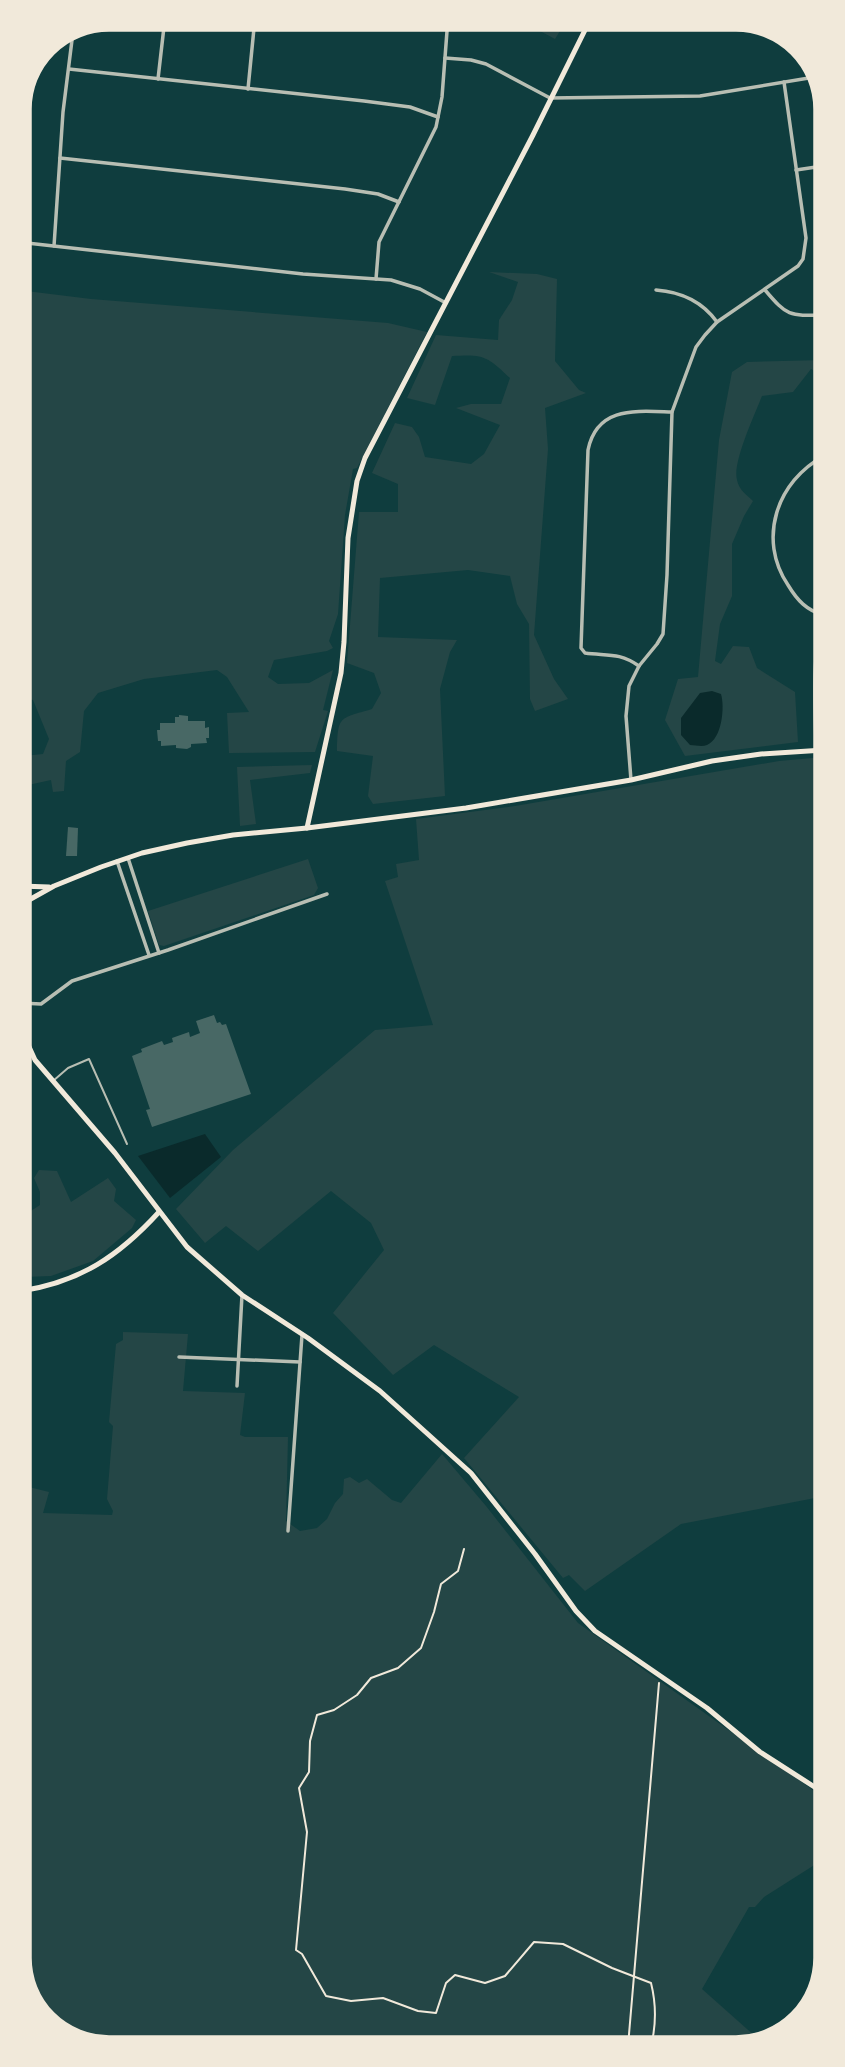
<svg xmlns="http://www.w3.org/2000/svg" width="845" height="2067" font-family="'IBM Plex Sans',sans-serif">
<style>
.green{fill:#244646}
.water{fill:#0a2a2b}
.building{fill:#486865}
.lines{fill:none;stroke-linecap:round;stroke-linejoin:round}
.path{stroke:#f1e9da;stroke-width:2}
.service{stroke:#b8beb3;stroke-width:2}
.minor{stroke:#b8beb3;stroke-width:3.5}
.secondary{stroke:#f1e9da;stroke-width:5}
.primary{stroke:#f1e9da;stroke-width:5}
.rim{fill:none;stroke:#f1e9da;stroke-width:3.5}
</style>
<rect width="100%" height="100%" fill="#0f3d3e"/>
<g class="green">
<polygon points="516,18 568,18 555,39"/>
<path d="M489,272l48,2 20,5 -2,82 24,29 7,3 -41,15 3,41 -14,186 20,44 14,20 -33,12 -5,-12 -1,-75 -12,-20 -7,-28 -42,-6 -88,8 -2,59 79,3 -7,12 -10,37 5,107 -72,8 -5,-8 5,-40 -36,-5c1,-36 2,-32 35,-42l9,-16 -7,-20 -27,-10 12,-151h39v-28l-26,-11 23,-50 17,4 7,10 6,20 46,7 13,-10 16,-29 -44,-17 15,-4h30l9,-26c-23,-22 -26,-24 -58,-22l-17,49 -28,-7 29,-63 62,5 1,-20 13,-20 6,-18z"/>
<polygon points="18,290 91,299 388,323 427,332 357,468 353,469 345,515 338,614 329,641 333,648 327,651 274,660 268,677 278,684 309,683 333,670 323,710 328,711 315,752 229,753 227,713 249,712 227,677 217,670 144,679 98,693 84,711 80,752 66,761 64,791 53,792 51,780 19,787 19,759 23,756 43,754 49,739 33,700 19,697"/>
<path d="M824,360v17l-13,-8 -18,23 -31,4c-7,18 -30,67 -25,84 2,10 9,14 16,21l-9,15 -12,28v52l-12,28 -5,37 6,3 12,-18 16,1 8,21 38,24 3,50 -113,14 -20,-36 13,-41 20,-2 21,-237 13,-68 15,-10z"/>
<polygon points="824,757 825,834 816,898 825,900 826,1500 815,1498 681,1524 585,1591 569,1575 563,1578 464,1458 519,1397 434,1345 393,1375 333,1313 384,1250 371,1223 331,1191 258,1251 226,1226 205,1243 176,1209 233,1150 375,1030 433,1025 385,881 398,877 396,864 419,860 416,819 515,806 779,761"/>
<polygon points="312,765 310,773 250,780 256,824 240,826 237,767"/>
<polygon points="308,859 318,888 314,895 164,946 159,945 148,911"/>
<polygon points="39,1170 57,1171 71,1202 108,1178 116,1189 114,1201 136,1220 132,1228 93,1261 51,1276 24,1277 20,1274 20,1218 40,1205 40,1192 34,1178"/>
<polygon points="123,1332 188,1334 183,1391 245,1393 240,1435 245,1437 288,1437 286,1521 300,1531 317,1528 327,1519 335,1503 343,1494 344,1479 350,1477 359,1483 367,1479 392,1500 401,1503 442,1454 486,1506 578,1623 827,1800 827,1872 816,1864 764,1897 755,1907 749,1907 702,1989 765,2045 102,2049 53,2030 22,1988 21,1499 24,1491 29,1487 49,1492 43,1513 112,1515 113,1511 107,1499 113,1426 109,1422 116,1344 123,1340"/>
</g>
<g class="water">
<path d="M712,691l9,3c4,13 1,45 -14,51 -5,2 -12,0 -17,0l-9,-10v-17l19,-25z"/>
<polygon points="205,1134 221,1157 170,1198 138,1156"/>
</g>
<g class="building">
<polygon points="179,715 188,716 188,721 205,721 205,728 209,727 209,738 206,738 207,743 191,744 191,747 187,749 176,748 176,745 161,746 161,741 158,741 157,730 160,730 160,723 175,723 175,717 179,717"/>
<polygon points="68,827 78,828 77,856 66,856"/>
<polygon points="214,1015 217,1023 220,1022 222,1025 226,1024 251,1094 152,1127 146,1110 150,1109 132,1056 142,1052 141,1049 162,1041 164,1045 173,1042 172,1038 189,1032 190,1037 200,1033 196,1021"/>
</g>
<g class="lines">
<g class="path">
<path d="M464,1549l-6,22 -17,13 -7,28 -13,36 -23,20 -27,10 -14,17 -23,15 -17,5 -7,26 -1,31 -10,16 8,44 -11,118 6,4 24,42 25,5 32,-3 35,13 18,2 10,-30 9,-8 30,8 20,-7 29,-34 29,2 49,24 39,15c5,20 5,43 0,63"/>
<polyline points="628,2046 659,1683"/>
</g>
<polyline class="service" points="53,1081 68,1068 89,1059 127,1144"/>
<g class="minor">
<polyline points="445,58 471,60 486,64 550,98 700,96 821,76"/>
<polyline points="69,69 364,101 410,107 438,117"/>
<polyline points="158,79 165,18"/>
<polyline points="248,89 255,18"/>
<polyline points="60,158 345,189 378,194 399,202"/>
<polyline points="796,170 823,166"/>
<polyline points="18,242 303,274 391,280 420,289 446,303"/>
<polyline points="54,246 63,112 73,32"/>
<polyline points="376,279 379,242 436,127 442,97 448,18"/>
<path d="M656,290c26,2 46,11 61,32"/>
<path d="M765,290c22,26 24,26 58,25"/>
<path d="M824,456c-47,25 -67,83 -36,129 9,15 19,26 36,30"/>
<path d="M639,666c-20,-14 -32,-10 -54,-13l-4,-5 7,-198c9,-44 48,-39 84,-38"/>
<path d="M816,750c0,-36 -6,-95 8,-127"/>
<polyline points="631,780 626,716 629,686 639,666 657,644 663,634 667,575 672,412 696,347 705,335 717,322 798,266 803,259 806,238 784,82"/>
<polyline points="128,858 159,953"/>
<polyline points="117,861 149,955"/>
<polyline points="20,1003 41,1004 72,981 168,950 327,894"/>
<polyline points="179,1357 300,1362"/>
<polyline points="237,1386 242,1295"/>
<polyline points="288,1531 302,1335"/>
</g>
<g class="secondary">
<polyline points="307,828 341,673 344,642 348,538 357,481 365,458 533,135 591,18"/>
<polyline points="20,1027 35,1060 115,1153 187,1247 242,1295 308,1338 380,1391 471,1473 535,1554 576,1611 595,1631 707,1708 760,1752 827,1795"/>
<path d="M21,1291c59,-9 98,-35 138,-79"/>
</g>
<g class="primary">
<polyline points="20,886 49,887"/>
<polyline points="20,905 54,886 101,867 142,853 187,843 233,835 307,828 466,808 631,780 712,761 761,754 824,750"/>
</g>
</g>
<path d="M0 0H845V2067H0ZM109 30H736A79 79 0 0 1 815 109V1958A79 79 0 0 1 736 2037H109A79 79 0 0 1 30 1958V109A79 79 0 0 1 109 30Z" fill="#f1e9da" fill-rule="evenodd"/>
<path class="rim" d="M109 30H736A79 79 0 0 1 815 109V1958A79 79 0 0 1 736 2037H109A79 79 0 0 1 30 1958V109A79 79 0 0 1 109 30Z"/>
</svg>
